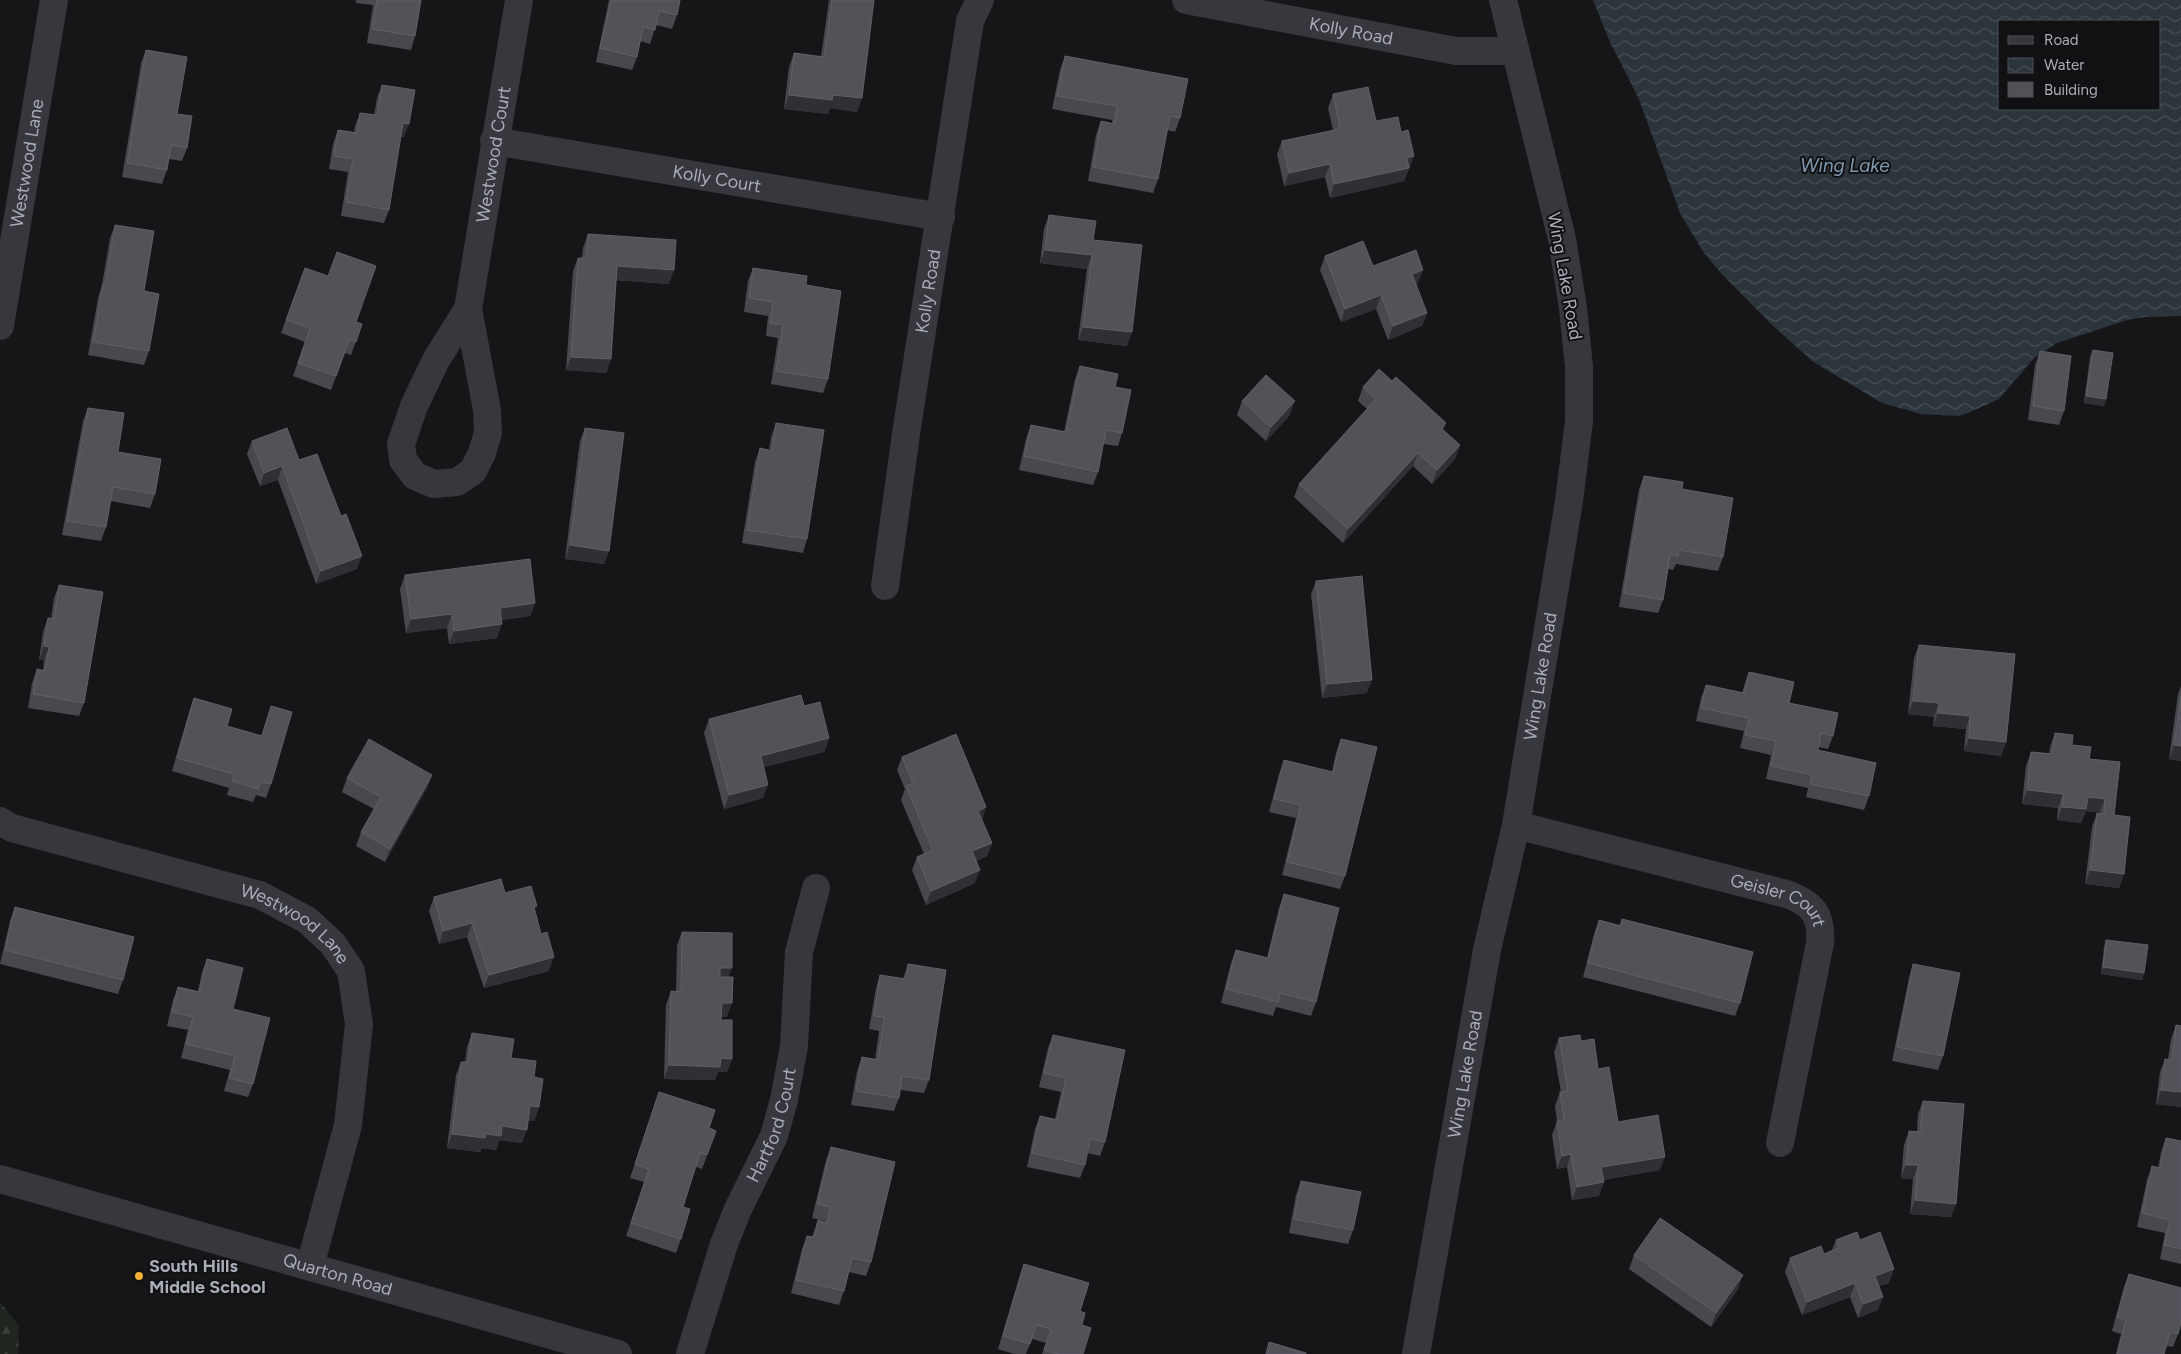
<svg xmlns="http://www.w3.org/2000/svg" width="2181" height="1354" font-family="Figtree,sans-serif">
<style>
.forest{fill:url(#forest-firs)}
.water{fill:url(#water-waves);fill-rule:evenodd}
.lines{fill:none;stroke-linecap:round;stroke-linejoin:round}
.minor{stroke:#37383d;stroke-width:28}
.tertiary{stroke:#37383d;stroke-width:28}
.wall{fill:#47494d}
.shaded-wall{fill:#2f3033}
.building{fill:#525359;stroke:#5f6168}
.poi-dot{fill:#f2b134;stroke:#111113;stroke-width:2}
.labels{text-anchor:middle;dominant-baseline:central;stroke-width:4;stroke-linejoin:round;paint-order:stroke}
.street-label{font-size:18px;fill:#a8adb8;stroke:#111113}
.poi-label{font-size:18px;font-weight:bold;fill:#a8adb8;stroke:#111113;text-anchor:start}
.water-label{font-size:19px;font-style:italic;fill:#7f9bb3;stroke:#111113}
</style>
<defs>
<pattern id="forest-firs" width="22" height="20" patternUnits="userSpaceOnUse" patternTransform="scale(1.25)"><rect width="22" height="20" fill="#1e261f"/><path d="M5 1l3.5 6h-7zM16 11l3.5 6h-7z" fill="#3c433d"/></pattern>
<pattern id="water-waves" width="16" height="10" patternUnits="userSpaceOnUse" patternTransform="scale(1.25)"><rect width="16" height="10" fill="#2c353c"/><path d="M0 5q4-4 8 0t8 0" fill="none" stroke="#485056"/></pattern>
</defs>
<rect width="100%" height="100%" fill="#161618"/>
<polygon class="forest" points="0,1302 19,1326 18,1354 0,1354"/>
<path class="water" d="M1593,0h588v316l-36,1 -18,3 -70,23 -23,15 -35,41 -31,14 -9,3 -39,-2 -40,-12 -68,-41 -43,-39 -49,-50 -16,-19 -24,-40 -41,-114 -29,-57zM2000,21h160v88h-160z"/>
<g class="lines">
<g class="minor">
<path id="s1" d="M1186,0l270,51h59"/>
<path id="s2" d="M494,141l447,76"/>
<path id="s3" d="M468,309l-32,51 -22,46 -13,38 2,16 12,16 19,8 23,-2 16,-11 9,-18 6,-20 -1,-23 -19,-101 51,-309"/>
<path id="s4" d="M0,326l54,-326"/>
<path id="s5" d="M885,586l21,-152 64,-413 10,-21"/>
<path id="s6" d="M0,821l12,7 248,67 47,25 26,24 18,27 8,53 -11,101 -38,141"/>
<path id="s7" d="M1516,825l271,69c26,10 35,21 33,49l-40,200"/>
<path id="s8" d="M690,1354l34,-110 14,-35 36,-73 10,-36 10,-54 5,-94 17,-64"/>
<path id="s9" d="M1416,1354l71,-404 29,-125 53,-324 10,-80v-54l-6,-59 -11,-69 -59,-239"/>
</g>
<path class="tertiary" id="s10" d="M0,1179l618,175"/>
</g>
<g class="wall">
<polygon points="356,0 421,0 415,36 411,50 367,43 373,5 356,3"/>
<polygon points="609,0 680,0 677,15 672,29 656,25 650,44 640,41 637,57 632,70 596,62"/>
<polygon points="829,0 874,0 857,112 830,108 828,114 784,109 789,67 794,53 821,57"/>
<polygon points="146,50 177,114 187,148 182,161 169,159 167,170 162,184 122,177 141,63"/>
<polygon points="1065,56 1180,118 1175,132 1167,130 1158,179 1153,193 1088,181 1096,135 1101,121 1112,123 1112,120 1052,109 1060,70"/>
<polygon points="382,85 404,137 400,137 389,210 384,223 341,216 348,172 329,169 333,144 338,130 354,133 355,126 360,113 374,115 377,98"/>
<polygon points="1333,94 1376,121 1401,132 1414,156 1404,181 1330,198 1325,177 1284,186 1277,154 1282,141 1333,130 1328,108"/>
<polygon points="1049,215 1093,240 1127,346 1078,340 1087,269 1040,263 1044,229"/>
<polygon points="115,225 144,291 149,351 144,365 88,355 98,298 102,285 110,238"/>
<polygon points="588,234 669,284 616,280 611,359 606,373 566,370 573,271 578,258 582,258 583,248"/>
<polygon points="1325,256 1373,266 1418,283 1416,284 1427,313 1422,326 1388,340 1376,309 1341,322 1320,270"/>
<polygon points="305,268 356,322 362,324 351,355 345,353 331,390 293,376 305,342 281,333"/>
<polygon points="753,268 806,285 828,379 823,393 771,384 778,338 766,336 768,316 744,312 748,281"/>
<polygon points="2093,350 2106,399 2104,406 2084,403 2090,357"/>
<polygon points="2040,351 2064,411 2059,425 2028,420 2035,365"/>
<polygon points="1080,366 1115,387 1122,433 1118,446 1103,444 1098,472 1093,485 1019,470 1026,439 1031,425 1064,432 1075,379"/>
<polygon points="1392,381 1446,423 1443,430 1460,445 1455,459 1432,484 1413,466 1343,543 1294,497 1299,484 1367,409 1358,401 1363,387"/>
<polygon points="1242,401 1290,415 1266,441 1237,415"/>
<polygon points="88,408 118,452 155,494 150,508 110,501 106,527 101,541 62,535 83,421"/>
<polygon points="776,423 807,539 803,553 742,543 755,462 760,448 769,450 771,437"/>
<polygon points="585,428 609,551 604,564 565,559 580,441"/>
<polygon points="252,441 299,460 357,569 316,584 278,480 260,486 247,454"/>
<polygon points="1644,476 1682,489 1723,557 1718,571 1676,564 1673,570 1668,569 1663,600 1658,613 1619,607 1639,489"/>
<polygon points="405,575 535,603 530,616 502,620 497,638 449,644 447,628 406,633 400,589"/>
<polygon points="1316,581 1367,693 1322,698 1311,594"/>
<polygon points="59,585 84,703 79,716 28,708 32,683 37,669 43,670 44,660 39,660 43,632 48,618 51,618 54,598"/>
<polygon points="1919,645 2006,742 2001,756 1964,751 1966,729 1933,726 1934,717 1908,714 1914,658"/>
<polygon points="1749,672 1833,736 1828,749 1818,747 1818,750 1869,796 1864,810 1806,797 1808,788 1766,779 1771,755 1740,748 1744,731 1696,721 1701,698 1706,685 1742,693 1744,686"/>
<polygon points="2181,686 2181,761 2169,759 2178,694"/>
<polygon points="194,698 227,726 261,736 271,706 271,784 266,798 256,795 253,802 227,795 229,788 172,771 189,712"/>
<polygon points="804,706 829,738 824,752 764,767 763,798 724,809 704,733 709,719"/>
<polygon points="2055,733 2072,745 2089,759 2114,815 2124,874 2119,888 2085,884 2092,827 2097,813 2100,814 2100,812 2086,811 2081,823 2057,820 2058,808 2022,804 2026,766 2031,752 2049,754 2050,747"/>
<polygon points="1341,739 1345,876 1340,889 1282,875 1296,818 1269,812 1279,774 1284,760 1332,772 1336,753"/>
<polygon points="902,757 982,820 992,843 987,856 976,861 975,883 926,905 912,870 917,857 924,854 901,800 905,789 897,770"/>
<polygon points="432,775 427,788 385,862 356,846 361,832 374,809 342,792 347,778"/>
<polygon points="1284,894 1316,1002 1311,1016 1276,1007 1273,1016 1221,1003 1231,963 1236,950 1267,958 1279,908"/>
<polygon points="434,897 535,911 549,971 484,988 467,937 439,944 429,911"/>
<polygon points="15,907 123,980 118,994 0,964 10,921"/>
<polygon points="1622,919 1740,1003 1735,1016 1583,977 1594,934 1599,920 1620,925"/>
<polygon points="682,932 728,977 727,1017 721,1016 721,1020 732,1059 727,1072 718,1072 715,1080 664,1079 666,1005 671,991 676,992 677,945"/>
<polygon points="2106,940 2144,973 2142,980 2101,974 2104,947"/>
<polygon points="207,959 233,1009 253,1084 248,1097 224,1091 230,1070 181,1058 188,1030 167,1026 173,1000 178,987 198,991 202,972"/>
<polygon points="908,964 929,1080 924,1093 900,1090 899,1098 894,1111 851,1105 857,1071 862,1057 875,1059 879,1031 869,1029 876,988 880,975 903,979"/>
<polygon points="1913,964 1943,1056 1938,1070 1892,1061 1909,978"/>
<polygon points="2176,1025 2181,1026 2181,1107 2156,1104 2160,1072 2165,1059 2168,1059 2171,1039"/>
<polygon points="472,1033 511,1058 534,1077 539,1107 534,1121 528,1120 522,1143 499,1140 496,1150 482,1148 480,1152 447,1148 456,1075 461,1062 465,1062 467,1047"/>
<polygon points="1053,1035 1105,1142 1100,1156 1087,1153 1085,1165 1080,1178 1027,1167 1035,1129 1040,1116 1055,1119 1061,1092 1039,1087 1048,1048"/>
<polygon points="1559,1038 1581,1041 1598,1069 1618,1122 1660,1170 1603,1180 1599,1196 1572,1200 1567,1167 1557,1169 1552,1135 1557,1121 1555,1106 1560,1092 1561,1092 1554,1052"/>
<polygon points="659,1092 709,1128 716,1131 702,1169 696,1167 683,1207 681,1239 676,1253 626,1236 644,1182 630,1178"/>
<polygon points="1923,1101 1951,1217 1910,1214 1913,1179 1901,1178 1904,1145 1909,1131 1917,1132 1918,1114"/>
<polygon points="2166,1138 2181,1141 2181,1264 2160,1259 2165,1233 2137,1227 2147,1180 2152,1166 2158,1168 2161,1152"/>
<polygon points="831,1147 871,1262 866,1276 849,1272 844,1291 839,1305 791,1293 802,1249 807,1236 812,1237 818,1220 825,1222 825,1221 812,1218 826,1160"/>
<polygon points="1301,1181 1353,1230 1348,1244 1289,1233 1296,1195"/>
<polygon points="1836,1240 1860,1240 1889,1283 1879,1286 1878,1310 1858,1318 1850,1297 1802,1315 1785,1272 1790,1258 1824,1254 1832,1250"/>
<polygon points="1634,1255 1738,1289 1711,1327 1629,1269"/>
<polygon points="1024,1264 1082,1325 1083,1354 1042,1354 1046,1343 1032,1339 1026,1354 1014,1354 998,1349 1019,1278"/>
<polygon points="2129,1274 2178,1334 2173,1347 2167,1346 2164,1354 2116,1354 2121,1334 2112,1331 2124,1287"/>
</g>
<g class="shaded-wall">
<polygon points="789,95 833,95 862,98 857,112 830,108 828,114 784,109"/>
<polygon points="403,123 409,124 404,137 398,136"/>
<polygon points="1414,156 1404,181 1330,198 1334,184 1407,158"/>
<polygon points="1330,164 1325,177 1284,186 1289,173"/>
<polygon points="1045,250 1092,255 1087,269 1040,263"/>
<polygon points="617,266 674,270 669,284 612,280"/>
<polygon points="1423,270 1418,283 1407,288 1412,274"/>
<polygon points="1381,295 1376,309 1341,322 1345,309"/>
<polygon points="1427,313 1422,326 1388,340 1393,326"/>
<polygon points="1083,327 1132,332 1127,346 1078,340"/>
<polygon points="571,357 611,359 606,373 566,370"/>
<polygon points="2086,396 2106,399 2104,406 2084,403"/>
<polygon points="1295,401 1290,415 1266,441 1271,427"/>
<polygon points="1460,445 1455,459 1432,484 1437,470"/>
<polygon points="1418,453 1413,466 1343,543 1348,529"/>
<polygon points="282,466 278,480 260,486 264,473"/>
<polygon points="570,545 609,551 604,564 565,559"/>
<polygon points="362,556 357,569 316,584 321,571"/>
<polygon points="535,603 530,616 495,621 500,608"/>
<polygon points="452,614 447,628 406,633 411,619"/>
<polygon points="502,624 497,638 449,644 454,631"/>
<polygon points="44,646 49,647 44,660 39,660"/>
<polygon points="1372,680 1367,693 1322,698 1327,684"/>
<polygon points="1913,701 1939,703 1934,717 1908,714"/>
<polygon points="1938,713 1970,716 1966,729 1933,726"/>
<polygon points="829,738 824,752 756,769 761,756"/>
<polygon points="1969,738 2006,742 2001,756 1964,751"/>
<polygon points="2174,745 2181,746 2181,761 2169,759"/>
<polygon points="432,775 427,788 385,862 390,849"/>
<polygon points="768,785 763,798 724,809 729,795"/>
<polygon points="2027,790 2063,794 2058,808 2022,804"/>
<polygon points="2088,797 2105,799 2100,812 2086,811 2081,823 2057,820 2062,807"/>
<polygon points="986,807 982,821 978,811"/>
<polygon points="992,843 987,856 967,864 972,851"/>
<polygon points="980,870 975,883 926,905 931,891"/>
<polygon points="2090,870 2124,874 2119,888 2085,884"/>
<polygon points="472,923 467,937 439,944 443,931"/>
<polygon points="554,957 549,971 484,988 489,975"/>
<polygon points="2103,967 2144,973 2142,980 2101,974"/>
<polygon points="720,968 732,968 727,981 715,981"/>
<polygon points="722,1003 732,1003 727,1017 717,1016"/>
<polygon points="721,1058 732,1059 727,1072 718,1072 715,1080 664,1079 669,1065"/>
<polygon points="2161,1090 2181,1092 2181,1107 2156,1104"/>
<polygon points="530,1106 539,1107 534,1121 525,1120"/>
<polygon points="502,1126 527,1130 522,1143 499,1140 496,1150 482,1148 480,1152 447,1148 452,1134 486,1134"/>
<polygon points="1571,1154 1567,1167 1557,1169 1562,1156"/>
<polygon points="1665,1157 1660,1170 1596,1181 1601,1167"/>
<polygon points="1906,1165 1918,1165 1913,1179 1901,1178"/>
<polygon points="1604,1182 1599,1196 1572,1200 1577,1187"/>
<polygon points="1915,1200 1956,1204 1951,1217 1910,1214"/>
<polygon points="1894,1269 1889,1283 1870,1289 1875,1276"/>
<polygon points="1743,1275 1738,1289 1711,1327 1716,1313"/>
<polygon points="1855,1283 1850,1297 1802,1315 1807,1302"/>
<polygon points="1883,1297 1878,1310 1858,1318 1863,1304"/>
</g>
<g class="building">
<polygon points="377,0 421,0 415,36 372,29"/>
<polygon points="611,0 680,0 677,15 659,11 655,30 643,27 637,57 600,48"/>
<polygon points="832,0 874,0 862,98 833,95 832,100 789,95 794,53 824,57"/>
<polygon points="146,50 187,57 177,114 192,116 187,148 171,145 167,170 127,163"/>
<polygon points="1065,56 1188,79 1180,118 1170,116 1158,179 1093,167 1101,121 1114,124 1117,106 1057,96"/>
<polygon points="382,85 415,90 409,124 403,123 389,210 346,202 353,159 334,156 338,130 357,133 360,113 377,115"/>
<polygon points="1368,87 1376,121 1398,117 1401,132 1408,130 1414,156 1407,158 1409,168 1334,184 1330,164 1289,173 1282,141 1340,129 1333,94"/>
<polygon points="1049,215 1096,221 1093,240 1142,245 1132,332 1083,327 1092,255 1045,250"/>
<polygon points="115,225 154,231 144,291 159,294 149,351 93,342 103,284 105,285"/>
<polygon points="588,234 676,240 674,270 617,266 611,359 571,357 578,258 586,258"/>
<polygon points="1363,241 1373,266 1416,250 1423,270 1412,274 1427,313 1393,326 1381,295 1345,309 1325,256"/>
<polygon points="337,252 376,266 356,322 362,324 356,342 349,340 336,376 298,363 310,328 286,320 305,268 328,276"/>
<polygon points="753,268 807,276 806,285 841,291 828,379 776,371 783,325 770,323 773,302 749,298"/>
<polygon points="2093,350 2113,353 2106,399 2086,396"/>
<polygon points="2040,351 2071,356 2064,411 2033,406"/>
<polygon points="1080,366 1118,374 1115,387 1131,390 1122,433 1106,430 1098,472 1024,456 1031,425 1066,432"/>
<polygon points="1379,369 1392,381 1396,377 1446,423 1441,428 1460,445 1437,470 1418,453 1348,529 1299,484 1376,399 1363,387"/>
<polygon points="1266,375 1295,401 1271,427 1242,401"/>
<polygon points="88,408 124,413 118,452 161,459 155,494 113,487 106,527 67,521"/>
<polygon points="776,423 824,430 807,539 747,530 760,448 772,451"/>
<polygon points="287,428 299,460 317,454 341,516 346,514 362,556 321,571 282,466 264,473 252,441"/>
<polygon points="585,428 624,433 609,551 570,545"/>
<polygon points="1644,476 1683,482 1682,489 1733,498 1723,557 1679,550 1678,556 1670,555 1663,600 1624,593"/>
<polygon points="530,559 535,603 500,608 502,624 454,631 452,614 411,619 405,575"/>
<polygon points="1362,576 1372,680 1327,684 1316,581"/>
<polygon points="59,585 103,592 84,703 33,694 37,669 45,671 49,647 44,646 48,618 54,619"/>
<polygon points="1919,645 2015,654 2006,742 1969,738 1970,716 1938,713 1939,703 1913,701"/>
<polygon points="1749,672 1794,682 1789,703 1838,713 1833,736 1821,733 1818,750 1876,763 1869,796 1810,784 1812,775 1771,766 1776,741 1745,735 1749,718 1701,708 1706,685 1744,693"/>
<polygon points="801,695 804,706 820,702 829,738 761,756 768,785 729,795 709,719"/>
<polygon points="2181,696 2181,746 2174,745"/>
<polygon points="194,698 232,709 227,726 262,736 271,706 292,712 271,784 260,782 258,789 232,781 234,774 177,758"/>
<polygon points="2055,733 2073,735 2072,745 2091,747 2089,759 2120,762 2114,815 2130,817 2124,874 2090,870 2097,813 2104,814 2105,799 2088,797 2086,809 2062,807 2063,794 2027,790 2031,752 2052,754"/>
<polygon points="956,734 986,807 978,811 992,843 972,851 980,870 931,891 917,857 933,850 906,786 913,783 902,757"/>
<polygon points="369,739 432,775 390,849 361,832 381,797 347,778"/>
<polygon points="1341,739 1377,747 1345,876 1287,862 1301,805 1274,799 1284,760 1333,772"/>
<polygon points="501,879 505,893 531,886 537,906 534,907 541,934 547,932 554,957 489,975 472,923 443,931 434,897"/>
<polygon points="1284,894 1339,908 1316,1002 1280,993 1278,1002 1226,989 1236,950 1268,958"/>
<polygon points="15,907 134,937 123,980 5,950"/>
<polygon points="1622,919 1753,952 1740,1003 1588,963 1599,920 1620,926"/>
<polygon points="682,932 732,933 732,968 720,968 720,977 733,977 732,1003 722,1003 721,1020 732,1020 732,1059 721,1058 720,1067 669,1065 671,991 681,992"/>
<polygon points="2106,940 2148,945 2144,973 2103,967"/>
<polygon points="207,959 243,968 233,1009 270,1018 253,1084 229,1078 235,1056 186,1044 193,1017 172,1012 178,987 199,992"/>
<polygon points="908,964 946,970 929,1080 902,1076 899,1098 856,1091 862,1057 878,1060 884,1017 874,1016 880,975 906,979"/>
<polygon points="1913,964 1960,973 1943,1056 1897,1047"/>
<polygon points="2176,1025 2181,1026 2181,1092 2161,1090 2165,1059 2172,1060"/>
<polygon points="472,1033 514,1039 511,1058 536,1061 534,1077 543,1079 539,1107 530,1106 527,1130 502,1126 501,1136 486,1134 485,1138 452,1134 461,1062 468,1062"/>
<polygon points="1053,1035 1125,1050 1105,1142 1090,1139 1085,1165 1032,1153 1040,1116 1057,1120 1066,1078 1044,1073"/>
<polygon points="1580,1035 1581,1041 1594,1039 1598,1069 1609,1067 1618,1122 1658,1115 1665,1157 1601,1167 1604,1182 1577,1187 1571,1154 1562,1156 1557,1121 1564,1120 1560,1092 1568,1091 1559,1038"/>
<polygon points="659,1092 715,1110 709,1128 716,1131 707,1155 700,1153 683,1207 690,1209 681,1239 631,1223 649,1169 635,1164"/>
<polygon points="1923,1101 1964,1104 1956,1204 1915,1200 1918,1165 1906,1165 1909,1131 1920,1132"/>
<polygon points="2166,1138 2181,1141 2181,1249 2164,1245 2170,1220 2142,1213 2152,1166 2160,1168"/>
<polygon points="831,1147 895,1162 871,1262 852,1258 844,1291 796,1280 807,1236 814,1237 818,1220 827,1223 830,1207 817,1204"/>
<polygon points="1301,1181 1361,1192 1353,1230 1294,1219"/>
<polygon points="1660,1218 1743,1275 1716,1313 1634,1255"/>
<polygon points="1857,1232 1860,1240 1880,1232 1894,1269 1875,1276 1883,1297 1863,1304 1855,1283 1807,1302 1790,1258 1821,1246 1824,1254 1839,1248 1836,1240"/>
<polygon points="1024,1264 1089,1283 1080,1311 1085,1313 1082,1325 1091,1328 1083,1354 1059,1354 1044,1350 1051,1329 1036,1325 1030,1344 1003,1336"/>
<polygon points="2129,1274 2181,1288 2181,1323 2178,1334 2170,1332 2164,1354 2117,1354 2126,1320 2117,1317"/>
<polygon points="1269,1342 1306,1353 1306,1354 1266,1354"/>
</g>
<circle class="poi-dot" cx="139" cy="1276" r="5"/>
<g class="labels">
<g class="street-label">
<text stroke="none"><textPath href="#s1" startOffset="168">Kolly Road</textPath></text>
<text stroke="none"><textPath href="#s3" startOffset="574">Westwood Court</textPath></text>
<text stroke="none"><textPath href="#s4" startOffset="165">Westwood Lane</textPath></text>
<text stroke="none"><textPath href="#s2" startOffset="226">Kolly Court</textPath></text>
<text transform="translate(1565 276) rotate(80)">Wing Lake Road</text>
<text stroke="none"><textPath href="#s5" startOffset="298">Kolly Road</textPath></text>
<text stroke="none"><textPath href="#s9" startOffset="689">Wing Lake Road</textPath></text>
<text stroke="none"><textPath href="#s7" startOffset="275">Geisler Court</textPath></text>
<text stroke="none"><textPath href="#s6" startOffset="316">Westwood Lane</textPath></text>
<text stroke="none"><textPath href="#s9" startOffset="284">Wing Lake Road</textPath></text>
<text stroke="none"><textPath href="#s8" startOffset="244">Hartford Court</textPath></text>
<text stroke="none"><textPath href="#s10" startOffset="351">Quarton Road</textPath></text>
</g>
<g class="poi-label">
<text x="149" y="1266">South Hills<tspan x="149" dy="21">Middle School</tspan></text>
</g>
<g class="water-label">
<text x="1845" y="165">Wing Lake</text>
</g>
</g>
<rect x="1998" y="20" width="162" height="90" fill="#111113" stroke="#4d4f55"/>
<rect x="2008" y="36" width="25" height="8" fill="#37383d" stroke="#4d4f55"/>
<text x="2044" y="45" font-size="15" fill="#a8adb8">Road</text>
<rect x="2008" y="58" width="25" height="15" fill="url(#water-waves)" stroke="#4d4f55"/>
<text x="2044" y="70" font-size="15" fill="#a8adb8">Water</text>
<rect x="2008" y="82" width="25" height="15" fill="#525359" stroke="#4d4f55"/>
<text x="2044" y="95" font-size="15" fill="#a8adb8">Building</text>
</svg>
